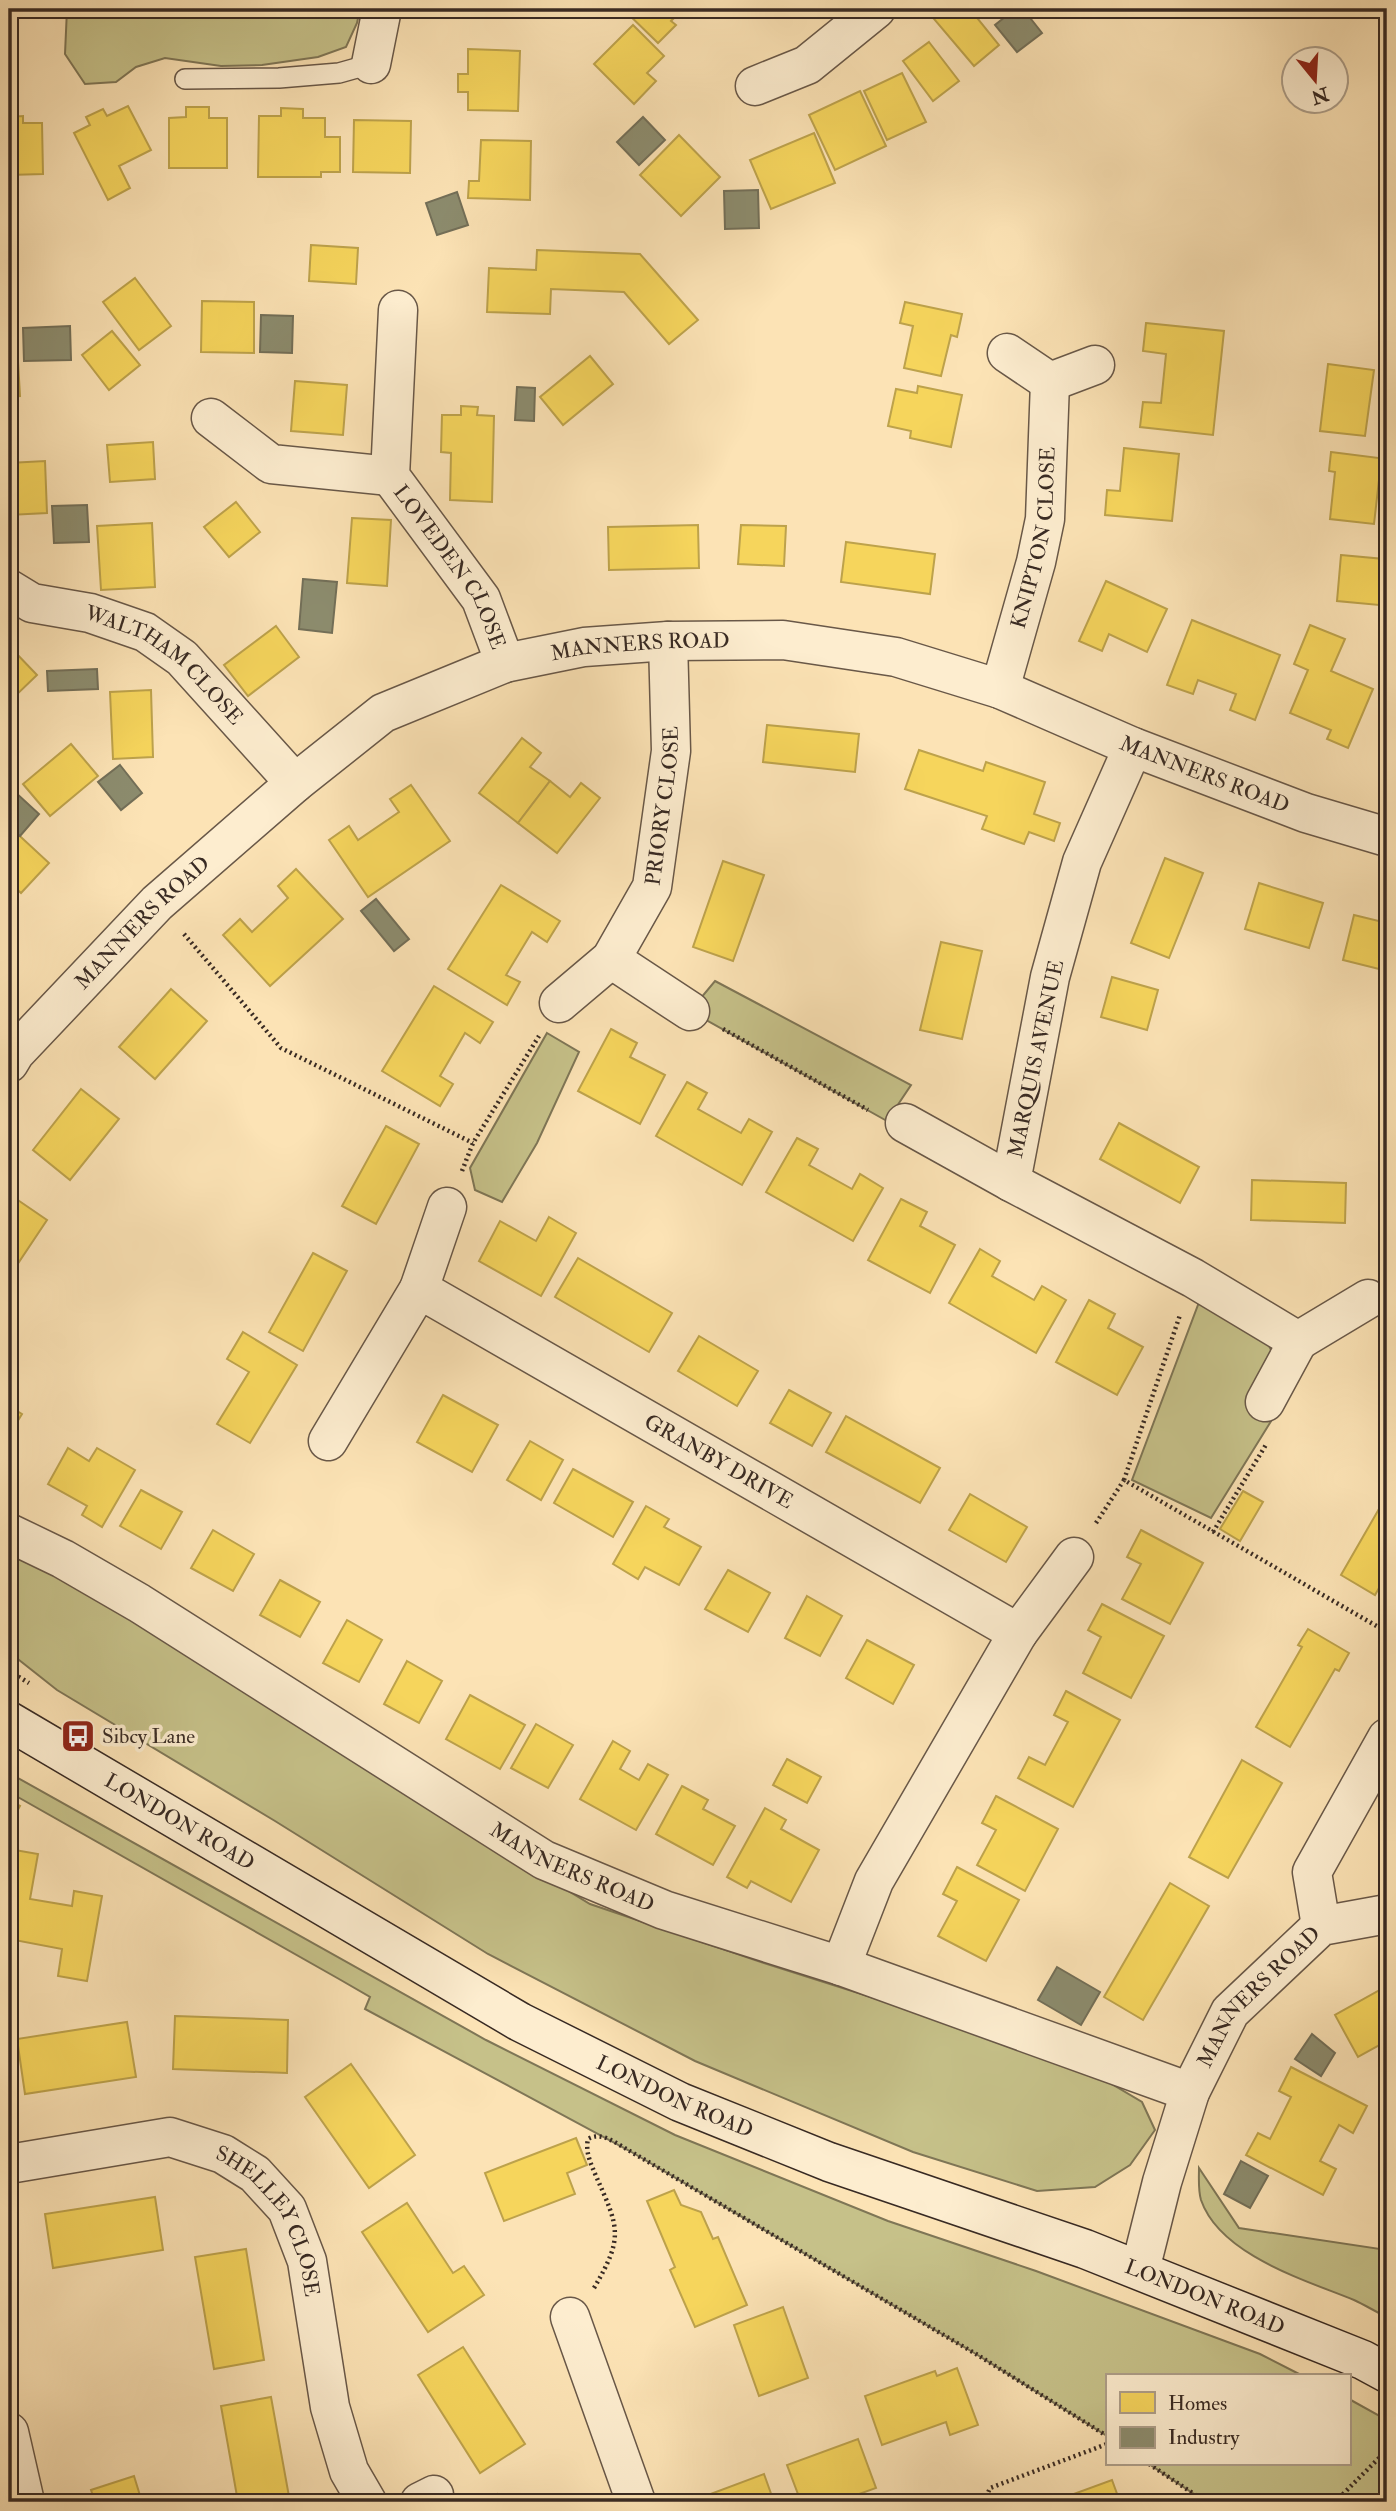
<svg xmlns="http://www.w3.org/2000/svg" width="1396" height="2511" font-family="'IM FELL Double Pica',serif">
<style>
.green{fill:#c6c189;stroke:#7f7656;stroke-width:2}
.homes{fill:#f6d55c;stroke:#bda24b;stroke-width:2}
.industry{fill:#8c8c6e;stroke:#736f58;stroke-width:2}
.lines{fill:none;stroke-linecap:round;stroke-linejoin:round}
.service-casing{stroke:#695848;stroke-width:22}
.minor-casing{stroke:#695848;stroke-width:41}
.secondary-casing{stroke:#382a23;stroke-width:41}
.path{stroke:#382a23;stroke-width:4.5;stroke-dasharray:2 3.5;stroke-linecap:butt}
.service{stroke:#fdedcf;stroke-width:19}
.minor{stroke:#fdedcf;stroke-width:38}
.secondary{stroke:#fdedcf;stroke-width:38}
.labels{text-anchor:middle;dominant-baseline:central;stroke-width:7;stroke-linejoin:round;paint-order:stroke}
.street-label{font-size:21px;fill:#382a23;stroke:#fdedcf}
.poi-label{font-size:21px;fill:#382a23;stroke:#fdedcf;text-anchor:start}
</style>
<rect width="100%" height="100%" fill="#fce3b5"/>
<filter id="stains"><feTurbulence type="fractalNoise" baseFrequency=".00286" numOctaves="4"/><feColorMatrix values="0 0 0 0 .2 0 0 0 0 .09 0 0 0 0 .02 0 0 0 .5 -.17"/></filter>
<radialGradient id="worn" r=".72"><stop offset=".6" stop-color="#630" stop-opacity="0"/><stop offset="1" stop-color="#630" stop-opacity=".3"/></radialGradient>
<g class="green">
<polygon points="67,9 360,9 357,23 346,47 318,57 262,65 221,66 165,58 136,67 116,82 85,84 65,54"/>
<polygon points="715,981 911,1085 887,1121 690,1011"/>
<polygon points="547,1033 579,1052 537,1143 502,1202 475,1190 470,1168"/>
<polygon points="1201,1297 1263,1333 1272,1352 1273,1418 1211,1518 1132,1480"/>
<polygon points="9,1554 106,1600 403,1790 590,1904 764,1963 940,2019 1098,2076 1142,2102 1155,2130 1130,2165 1095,2187 1037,2191 913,2152 695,2061 488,1954 275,1821 57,1690 9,1652"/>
<polygon points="9,1773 486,2040 675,2135 888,2221 1036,2271 1260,2354 1303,2376 1107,2376 1107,2436 976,2354 628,2150 365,2009 370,1997 339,1979 9,1792"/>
<path d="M1199,2168l40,60 148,22v67c-11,-5 -22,-12 -33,-17 -49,-20 -134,-45 -153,-100 -3,-10 -2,-22 -2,-32z"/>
<polygon points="1349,2399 1387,2420 1387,2502 1206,2502 1149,2464 1349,2464"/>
</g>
<g class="homes">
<polygon points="623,9 683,9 671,21 676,25 658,43"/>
<polygon points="947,9 970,9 999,45 974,66 934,19"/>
<polygon points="633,25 664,56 647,73 656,81 634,104 594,64"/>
<polygon points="929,42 959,81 933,101 903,61"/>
<polygon points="468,49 520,51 518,111 468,110 468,92 458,92 458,74 468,74"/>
<polygon points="902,73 926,122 887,140 864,91"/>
<polygon points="860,91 886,146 835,170 809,115"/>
<polygon points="128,106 151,150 119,166 130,188 108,200 74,133 90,125 86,117 103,109 107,116"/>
<polygon points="186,107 209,107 209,118 227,118 227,168 169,168 169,118 186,117"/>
<polygon points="281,108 303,109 303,118 325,118 325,137 340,137 340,172 321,172 321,177 258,177 259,116 281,116"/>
<polygon points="23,116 23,123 42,123 43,174 9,175 9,117"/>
<polygon points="354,120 411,121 410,173 353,172"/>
<polygon points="814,133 835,183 771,209 750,160"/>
<polygon points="679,135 720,177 681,216 640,175"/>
<polygon points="481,140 531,141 530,200 468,198 469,181 479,181"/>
<polygon points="311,245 358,248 356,284 309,281"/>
<polygon points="537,250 640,254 698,320 669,344 624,292 551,289 550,314 487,312 489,268 536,270"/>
<polygon points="135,278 171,326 139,350 103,302"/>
<polygon points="202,301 254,302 254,353 201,352"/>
<polygon points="905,302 962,314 957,337 951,335 941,376 904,368 913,326 900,323"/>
<polygon points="1146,323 1224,331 1213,435 1140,427 1143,402 1161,403 1166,354 1143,351"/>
<polygon points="112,331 140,365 109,390 82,355"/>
<polygon points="9,344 17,344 20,396 9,397"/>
<polygon points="590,356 613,384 563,425 540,397"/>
<polygon points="1328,364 1374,370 1365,436 1320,431"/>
<polygon points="295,381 347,385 343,435 291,431"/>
<polygon points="918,386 962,395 951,447 910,438 911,431 888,426 896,389 917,393"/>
<polygon points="461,406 478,407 477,415 494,416 492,502 450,500 451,453 441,452 442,415 461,415"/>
<polygon points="153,442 155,479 110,482 107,445"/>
<polygon points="1124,448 1179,454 1172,521 1105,515 1107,490 1120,491"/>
<polygon points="1331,452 1387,459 1385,481 1379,480 1374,524 1330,519 1335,472 1329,471"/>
<polygon points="45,461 47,513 9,515 9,463"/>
<polygon points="236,502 260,532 229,557 204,527"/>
<polygon points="352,518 391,520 387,586 347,583"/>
<polygon points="152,523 155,587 101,590 97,526"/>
<polygon points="698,525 699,568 609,570 608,527"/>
<polygon points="741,525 786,526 784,566 738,564"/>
<polygon points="846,542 935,554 930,594 841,582"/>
<polygon points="1341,555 1384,559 1379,605 1337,601"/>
<polygon points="1106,581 1167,609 1147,652 1109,634 1102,651 1079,641"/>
<polygon points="1192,620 1280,655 1255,720 1230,710 1236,694 1198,680 1193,694 1167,685"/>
<polygon points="1310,625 1345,639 1331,671 1373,689 1348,748 1327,739 1331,730 1290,713 1308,670 1294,664"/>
<polygon points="276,626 299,657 248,696 224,665"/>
<polygon points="13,650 37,675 9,702 9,654"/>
<polygon points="151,690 153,757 113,759 110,692"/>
<polygon points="767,725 859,734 855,772 763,762"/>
<polygon points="522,738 541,753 530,767 550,781 518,823 479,793"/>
<polygon points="71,744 98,776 50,816 23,784"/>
<polygon points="919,750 983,771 986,762 1045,782 1034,814 1060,823 1054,841 1029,832 1024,844 982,829 987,816 905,789"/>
<polygon points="550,781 570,797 581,783 600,798 557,853 518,823"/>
<polygon points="411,785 450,841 368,897 329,840 349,826 358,840 399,812 390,799"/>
<polygon points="9,826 49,863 21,893 9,882"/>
<polygon points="1165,858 1203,873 1169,958 1131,943"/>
<polygon points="723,861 764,875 733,961 693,947"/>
<polygon points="296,869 343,919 270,986 223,935 240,919 252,932 288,898 278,886"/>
<polygon points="1259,883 1323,903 1309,948 1245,929"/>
<polygon points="501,885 560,921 547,942 532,932 506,975 520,982 507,1005 448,969"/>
<polygon points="1354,915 1387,923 1387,971 1343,960"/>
<polygon points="941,942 982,951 962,1039 920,1030"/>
<polygon points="1112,977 1158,990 1147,1030 1101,1017"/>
<polygon points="434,986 493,1022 480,1043 465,1033 440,1076 453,1084 440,1106 382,1071"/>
<polygon points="171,989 207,1021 155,1079 119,1047"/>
<polygon points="611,1029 637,1043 630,1057 665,1075 640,1124 578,1091"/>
<polygon points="687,1082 707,1093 698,1109 741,1133 749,1119 772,1132 742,1185 656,1136"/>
<polygon points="81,1089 119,1119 70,1180 33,1150"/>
<polygon points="1119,1123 1199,1167 1180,1203 1100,1159"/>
<polygon points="386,1126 419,1144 376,1224 342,1206"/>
<polygon points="797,1138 818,1149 809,1165 852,1189 860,1174 883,1188 853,1241 766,1192"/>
<polygon points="1252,1180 1346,1183 1345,1223 1251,1220"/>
<polygon points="9,1194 47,1220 9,1277"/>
<polygon points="901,1199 927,1212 920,1226 955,1245 930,1293 868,1260"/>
<polygon points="549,1217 576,1233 541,1296 479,1261 500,1221 536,1241"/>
<polygon points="980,1249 1000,1261 992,1276 1034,1300 1042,1286 1066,1300 1036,1353 949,1303"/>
<polygon points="313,1253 347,1271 303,1351 269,1332"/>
<polygon points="578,1258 672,1313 649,1352 555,1297"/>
<polygon points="1089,1300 1115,1314 1108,1328 1143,1347 1117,1395 1056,1362"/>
<polygon points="243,1332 297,1365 250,1443 217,1424 249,1372 227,1359"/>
<polygon points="699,1336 758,1371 737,1406 678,1371"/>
<polygon points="789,1390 831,1413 812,1446 770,1423"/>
<polygon points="443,1395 498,1425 472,1472 417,1442"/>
<polygon points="9,1406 22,1414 9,1435"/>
<polygon points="846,1416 940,1468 920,1503 826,1452"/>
<polygon points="530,1441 563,1460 541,1500 507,1480"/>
<polygon points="68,1448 89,1461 97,1448 135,1470 102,1527 82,1515 87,1506 48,1484"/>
<polygon points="573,1469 633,1502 613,1537 554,1503"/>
<polygon points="141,1490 182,1512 161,1549 120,1526"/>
<polygon points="1243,1491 1263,1502 1240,1541 1220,1529"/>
<polygon points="970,1494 1027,1527 1006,1562 949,1530"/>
<polygon points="1387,1495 1387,1574 1375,1595 1341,1575"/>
<polygon points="646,1506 669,1519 664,1527 701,1547 679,1585 645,1567 638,1579 613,1564"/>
<polygon points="213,1530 254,1554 233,1591 191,1568"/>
<polygon points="1141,1530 1203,1563 1170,1624 1122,1599 1141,1564 1127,1557"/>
<polygon points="728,1570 770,1593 748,1632 705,1609"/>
<polygon points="280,1580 320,1602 300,1637 260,1615"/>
<polygon points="807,1596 842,1616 820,1656 785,1638"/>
<polygon points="1102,1604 1164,1636 1131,1698 1083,1673 1101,1637 1088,1630"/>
<polygon points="347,1620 382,1640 359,1682 323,1663"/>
<polygon points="1308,1629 1349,1653 1339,1671 1335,1669 1290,1747 1256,1727 1302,1647 1298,1645"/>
<polygon points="867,1640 914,1665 893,1704 846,1678"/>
<polygon points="407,1661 442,1681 419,1723 384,1704"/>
<polygon points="1066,1691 1120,1720 1073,1807 1018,1778 1029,1757 1045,1765 1068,1722 1054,1715"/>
<polygon points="470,1695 525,1725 500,1769 446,1739"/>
<polygon points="536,1724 573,1745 548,1788 511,1768"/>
<polygon points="613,1741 630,1751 620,1769 639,1780 648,1764 668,1775 636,1830 580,1799"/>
<polygon points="787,1759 821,1777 807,1803 773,1785"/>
<polygon points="1242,1760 1282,1783 1228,1878 1189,1857"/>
<polygon points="682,1786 708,1800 703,1809 735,1826 713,1865 656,1834"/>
<polygon points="996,1796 1058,1829 1025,1891 977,1865 996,1830 982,1823"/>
<polygon points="9,1800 20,1806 9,1826"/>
<polygon points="765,1808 786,1820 781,1829 819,1850 791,1902 751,1881 747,1888 727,1877"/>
<polygon points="9,1849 38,1854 30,1899 72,1906 74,1891 102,1896 87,1981 58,1976 62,1949 9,1939"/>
<polygon points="957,1867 1019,1900 986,1961 938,1936 957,1901 943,1894"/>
<polygon points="1170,1883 1209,1906 1143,2020 1104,1997"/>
<polygon points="1387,1986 1387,2041 1358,2057 1335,2015"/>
<polygon points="175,2016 288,2020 287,2073 173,2069"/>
<polygon points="127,2022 136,2077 25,2094 17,2039"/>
<polygon points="351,2064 415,2155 369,2188 305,2097"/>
<polygon points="1291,2067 1367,2106 1353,2133 1339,2125 1320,2161 1336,2169 1323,2195 1246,2155 1258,2133 1270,2139 1291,2097 1279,2091"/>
<polygon points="576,2138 587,2165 567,2173 575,2194 504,2221 485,2173"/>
<polygon points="674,2190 681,2205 701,2212 713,2239 718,2237 747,2305 695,2327 670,2270 675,2267 647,2201"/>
<polygon points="155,2197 163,2250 53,2268 45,2214"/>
<polygon points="407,2203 453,2273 464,2266 484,2295 428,2332 362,2232"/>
<polygon points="246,2249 264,2360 214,2369 195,2257"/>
<polygon points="783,2307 808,2378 759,2396 734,2325"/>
<polygon points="463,2347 525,2444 480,2473 418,2375"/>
<polygon points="957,2368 978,2425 950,2435 946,2422 882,2445 865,2396 935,2371 937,2376"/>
<polygon points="271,2397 290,2502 238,2502 221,2406"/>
<polygon points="858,2439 876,2488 837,2502 801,2502 787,2465"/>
<polygon points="764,2474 774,2502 693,2502 692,2501"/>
<polygon points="134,2476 142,2502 95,2502 91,2490"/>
<polygon points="1112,2480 1120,2502 1062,2502 1060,2499"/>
<polygon points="498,2494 554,2502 497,2502"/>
</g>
<g class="industry">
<polygon points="1015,9 1023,9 1042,33 1017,52 995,25"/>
<polygon points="643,117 665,140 639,165 617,142"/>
<polygon points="758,190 759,228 725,229 724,191"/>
<polygon points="457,192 468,225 437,235 426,203"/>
<polygon points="261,315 293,316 292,353 260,352"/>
<polygon points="70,326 71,360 24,361 23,328"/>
<polygon points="517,387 535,388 534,421 515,420"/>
<polygon points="87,505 89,542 54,543 52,506"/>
<polygon points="303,579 337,582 332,633 299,629"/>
<polygon points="97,669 98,689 48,691 47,671"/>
<polygon points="120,765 142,793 121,810 98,782"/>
<polygon points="15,792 39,814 20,836 9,826 9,798"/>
<polygon points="376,899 409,939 394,951 361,911"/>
<polygon points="1057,1967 1100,1992 1081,2025 1038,2000"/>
<polygon points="1312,2034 1335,2053 1321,2076 1295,2059"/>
<polygon points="1241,2161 1268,2176 1250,2208 1224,2194"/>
</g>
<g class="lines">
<g class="service-casing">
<polyline id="service" points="185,79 279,78 339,73 371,64"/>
</g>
<g class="minor-casing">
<g id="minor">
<polyline points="371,64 382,9"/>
<polyline points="755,86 807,65 876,9"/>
<path id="s1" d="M398,310l-8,166 91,123 24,64"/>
<polyline points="1007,353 1050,382 1095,365"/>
<polyline points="211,418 271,464 390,476"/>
<path id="s2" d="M9,589l23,14 58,10 55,19 37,26 113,125"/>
<path id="s3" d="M1000,689l36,-127 9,-43 5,-137"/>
<polyline points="1133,747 1082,862 1050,977 1011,1182 1193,1278 1298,1341 1368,1299"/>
<polyline points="611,959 690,1011"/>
<path id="s4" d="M559,1003l52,-44 41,-72 19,-136 -3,-110"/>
<path id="s5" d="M9,1063l6,-10 142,-150 138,-120 88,-70 122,-50 79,-16 84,-6 115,-1 113,17 104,32 133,58 173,66 81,24"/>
<polyline points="905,1123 1011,1182"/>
<polyline points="419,1289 447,1207"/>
<polyline points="1265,1402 1298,1341"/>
<path id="s6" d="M328,1441l91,-152 599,344 -144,248 -33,85"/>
<path id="s7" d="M9,1533l54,26 76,44 405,257 120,50 177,56 349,126"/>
<polyline points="1018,1633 1074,1557"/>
<polyline points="1321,1926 1312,1872 1387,1738"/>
<path id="s8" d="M9,2164l161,-27 53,17 32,20 32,35 20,52 23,146 19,64 18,31"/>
<path id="s9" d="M1140,2270l22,-88 28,-90 40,-80 91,-86 66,-12"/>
<polyline points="570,2317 636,2502"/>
<polyline points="9,2432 25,2502"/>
<polyline points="420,2502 434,2495"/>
</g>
</g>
<g class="secondary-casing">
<g id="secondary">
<path id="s10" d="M9,1721l511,301 160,80 149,60 256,87 278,111 24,13"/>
</g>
</g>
<g class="path">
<polyline points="184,934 281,1048 473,1143"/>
<polyline points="723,1029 868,1110"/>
<polyline points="462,1171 473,1143 539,1036"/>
<polyline points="1124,1480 1180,1315"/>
<polyline points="1096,1523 1124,1480 1387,1632"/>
<polyline points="1213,1532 1267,1443"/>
<polyline points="9,1671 29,1683"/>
<path d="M594,2288c30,-51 25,-60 2,-112 -5,-12 -11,-24 -8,-37 13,-8 28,4 40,11l348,204 131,82"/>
<polyline points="1149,2464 1206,2502"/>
<polyline points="984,2502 990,2488 1107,2444"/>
<polyline points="1335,2502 1387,2450"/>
</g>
<use href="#service" class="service"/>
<use href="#minor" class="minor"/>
<use href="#secondary" class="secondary"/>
</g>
<defs>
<g id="bus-square" transform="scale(1.75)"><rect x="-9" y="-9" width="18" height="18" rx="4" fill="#8f2418" stroke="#fdedcf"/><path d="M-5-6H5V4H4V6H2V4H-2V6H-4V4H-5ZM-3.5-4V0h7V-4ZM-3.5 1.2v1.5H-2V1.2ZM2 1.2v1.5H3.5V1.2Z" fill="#fff"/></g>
</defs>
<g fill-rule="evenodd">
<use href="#bus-square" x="78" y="1736"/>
</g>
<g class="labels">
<g class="street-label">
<text stroke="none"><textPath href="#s3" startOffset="156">KNIPTON CLOSE</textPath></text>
<text stroke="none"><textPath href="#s1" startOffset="276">LOVEDEN CLOSE</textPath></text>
<text stroke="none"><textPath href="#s5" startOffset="782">MANNERS ROAD</textPath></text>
<text stroke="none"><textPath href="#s2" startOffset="178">WALTHAM CLOSE</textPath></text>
<text stroke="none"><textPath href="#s5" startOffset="1370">MANNERS ROAD</textPath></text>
<text stroke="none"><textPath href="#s4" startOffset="233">PRIORY CLOSE</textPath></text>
<text stroke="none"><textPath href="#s5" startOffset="194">MANNERS ROAD</textPath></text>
<text transform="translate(1036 1059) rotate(-78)">MARQUIS AVENUE</text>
<text stroke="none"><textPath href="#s6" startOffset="523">GRANBY DRIVE</textPath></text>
<text stroke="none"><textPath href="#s10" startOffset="198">LONDON ROAD</textPath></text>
<text stroke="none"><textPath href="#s7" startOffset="656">MANNERS ROAD</textPath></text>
<text stroke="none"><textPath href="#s9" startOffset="304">MANNERS ROAD</textPath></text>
<text stroke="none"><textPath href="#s10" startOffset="765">LONDON ROAD</textPath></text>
<text stroke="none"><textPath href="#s8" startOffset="304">SHELLEY CLOSE</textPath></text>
<text stroke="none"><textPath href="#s10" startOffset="1332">LONDON ROAD</textPath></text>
</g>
<g class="poi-label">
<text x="102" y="1736">Sibcy Lane</text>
</g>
</g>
<rect width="1396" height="2511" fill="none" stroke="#fce3b5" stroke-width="35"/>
<rect x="10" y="10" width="1375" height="2490" fill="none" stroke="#382a23" stroke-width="3.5"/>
<rect x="18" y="18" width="1361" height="2476" fill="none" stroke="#382a23" stroke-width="2"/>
<rect x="1106" y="2374" width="245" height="91" fill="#fdedcf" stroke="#ae9f8a" stroke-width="2"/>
<rect x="1120" y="2392" width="35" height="21" fill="#f6d55c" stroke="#ae9f8a" stroke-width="2"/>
<text x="1168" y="2410" font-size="21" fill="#382a23">Homes</text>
<rect x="1120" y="2427" width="35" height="21" fill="#8c8c6e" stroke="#ae9f8a" stroke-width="2"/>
<text x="1168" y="2444" font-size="21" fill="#382a23">Industry</text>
<g transform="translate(1315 80) rotate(162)"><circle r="33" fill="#fdedcf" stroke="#ae9f8a" stroke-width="2"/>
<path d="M0-5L12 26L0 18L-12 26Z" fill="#8f2418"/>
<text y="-10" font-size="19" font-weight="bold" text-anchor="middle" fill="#382a23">N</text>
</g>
<rect width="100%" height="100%" filter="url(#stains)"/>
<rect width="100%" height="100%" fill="url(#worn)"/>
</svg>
